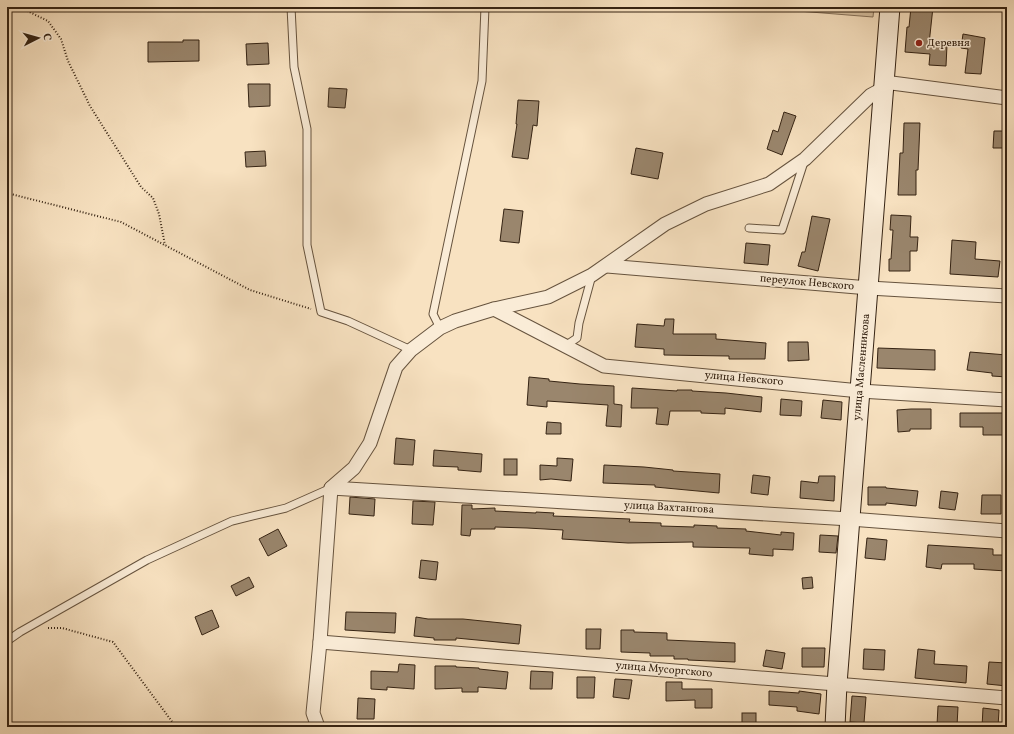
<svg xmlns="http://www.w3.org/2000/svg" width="1014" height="734" font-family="Vollkorn,serif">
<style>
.green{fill:#d7c2a3;stroke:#86725b}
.building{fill:#9a866d;stroke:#352313}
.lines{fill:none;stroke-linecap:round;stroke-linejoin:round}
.lane-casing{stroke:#66533e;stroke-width:9}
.street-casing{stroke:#66533e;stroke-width:15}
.secondary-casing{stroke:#352313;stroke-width:21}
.path{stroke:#352313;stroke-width:2;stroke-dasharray:1 2;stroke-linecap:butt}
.lane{stroke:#faecd7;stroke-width:7}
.street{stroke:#faecd7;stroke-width:13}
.secondary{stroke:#faecd7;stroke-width:19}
.poi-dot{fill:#8f2418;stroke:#faecd7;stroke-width:1.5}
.labels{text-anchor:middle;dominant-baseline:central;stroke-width:3;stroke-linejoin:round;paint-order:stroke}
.poi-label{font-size:11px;fill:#352313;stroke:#faecd7;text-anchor:start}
.street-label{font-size:11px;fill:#352313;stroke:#faecd7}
</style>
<rect width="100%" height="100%" fill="#f8e2c1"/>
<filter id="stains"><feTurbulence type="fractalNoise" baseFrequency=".005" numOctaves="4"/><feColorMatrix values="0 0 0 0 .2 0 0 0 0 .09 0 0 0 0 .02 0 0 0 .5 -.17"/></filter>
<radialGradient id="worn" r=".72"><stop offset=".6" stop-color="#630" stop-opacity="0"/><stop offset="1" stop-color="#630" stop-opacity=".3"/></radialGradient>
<polygon class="green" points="798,7 874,7 873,17 798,11"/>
<g class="building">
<polygon points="911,7 933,7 929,44 947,45 946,66 929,65 930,54 905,52 907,27 909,27"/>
<polygon points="963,34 985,38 981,74 965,73 968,49 961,48"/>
<polygon points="183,40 199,40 199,61 148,62 148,42 183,42"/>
<polygon points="268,43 269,64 247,65 246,44"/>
<polygon points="248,84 270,84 270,106 249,107"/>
<polygon points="329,88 347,89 345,108 328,107"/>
<polygon points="518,100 539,101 537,126 533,125 528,159 512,157 517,124 516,124"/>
<polygon points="784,112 796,116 782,155 767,149 773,130 778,132"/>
<polygon points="904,123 920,123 918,170 916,170 916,195 898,195 900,153 903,153"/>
<polygon points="994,131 1007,131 1007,148 993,148"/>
<polygon points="636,148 663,153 658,179 631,174"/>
<polygon points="265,151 266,166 246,167 245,152"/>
<polygon points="504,209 523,211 519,243 500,241"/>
<polygon points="891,215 911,216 910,237 918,237 917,251 910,251 910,271 889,271 889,259 891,259 893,230 890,230"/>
<polygon points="812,216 830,219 818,271 798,266 802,252 805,252"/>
<polygon points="952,240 976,242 975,259 1000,261 998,277 950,274"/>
<polygon points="746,243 770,245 768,265 744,263"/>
<polygon points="665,319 674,319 673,334 716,334 716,339 766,343 765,359 729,359 729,356 664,355 664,349 635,347 637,324 664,326"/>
<polygon points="788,342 808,342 809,360 788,361"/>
<polygon points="878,348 935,350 935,370 877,368"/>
<polygon points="970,352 1007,355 1007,377 992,376 992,373 967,370"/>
<polygon points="529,377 549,379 549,381 580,384 614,386 614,404 622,405 621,427 606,426 608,405 547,401 547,407 527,405"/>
<polygon points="632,388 677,391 677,390 692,390 692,391 726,393 762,397 761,412 725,408 725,414 701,413 701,411 670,411 668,425 656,424 658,408 631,408"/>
<polygon points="781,399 802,401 801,416 780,415"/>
<polygon points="823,400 842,402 841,420 821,418"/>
<polygon points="911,409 931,409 931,429 910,429 910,431 898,432 897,410"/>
<polygon points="960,413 1007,413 1007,435 983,435 983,427 960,427"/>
<polygon points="547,422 561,423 561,434 546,434"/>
<polygon points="396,438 415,440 413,465 394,464"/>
<polygon points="434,450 482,454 481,472 458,470 458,467 433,466"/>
<polygon points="557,458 573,459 571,481 551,479 540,480 540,465 557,466"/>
<rect x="504" y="459" width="13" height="16"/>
<polygon points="604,465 644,467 673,470 673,471 720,474 719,493 655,487 655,485 603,483"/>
<polygon points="753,475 770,477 768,495 751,493"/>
<polygon points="819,476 835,476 834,501 800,498 801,481 818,483"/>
<polygon points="868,487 886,487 886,488 918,491 916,506 886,503 886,505 868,505"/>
<polygon points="941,491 958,493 955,510 939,508"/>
<polygon points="982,495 1001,495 1001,514 981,514"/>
<polygon points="350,497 375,499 374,516 349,514"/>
<polygon points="413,501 435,502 433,525 412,524"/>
<polygon points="462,505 472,505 472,509 495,508 495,511 536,513 536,512 554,513 553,516 630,519 629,522 661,523 661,526 694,527 694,525 717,526 717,528 746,529 746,531 781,535 781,532 794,533 793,550 773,549 773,556 749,554 750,548 693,547 693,542 628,543 562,539 563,530 527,528 495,527 495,529 471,529 470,536 461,535"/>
<polygon points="278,529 287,546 268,556 259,539"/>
<polygon points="820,535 838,536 836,553 819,552"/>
<polygon points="867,538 887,540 885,560 865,558"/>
<polygon points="928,545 993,549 993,555 1007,555 1007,571 974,569 974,564 942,564 941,569 926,567"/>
<polygon points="421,560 438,562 436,580 419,578"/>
<polygon points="249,577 254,587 236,596 231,586"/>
<polygon points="812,577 813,588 803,589 802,578"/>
<polygon points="212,610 219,627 202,635 195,617"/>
<polygon points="346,612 396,613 395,633 345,630"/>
<polygon points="416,617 428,619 463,619 521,625 519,644 456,638 456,640 434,640 434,638 414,636"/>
<polygon points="586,629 601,629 600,649 586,649"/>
<polygon points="621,630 634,630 634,632 667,633 667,640 735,643 735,662 688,660 688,659 674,659 674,656 650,656 650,653 621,652"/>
<polygon points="802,648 825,648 824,667 802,667"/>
<polygon points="864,649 885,650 884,670 863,669"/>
<polygon points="918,649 935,651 934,664 967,666 966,683 915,678"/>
<polygon points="766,650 785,653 782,669 763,666"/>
<polygon points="989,662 1007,663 1007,686 987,684"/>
<polygon points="399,664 415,665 414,689 387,687 387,690 371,689 371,671 398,672"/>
<polygon points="435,666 456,666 456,667 479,668 479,669 508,672 506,689 478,687 478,692 462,692 462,688 435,689"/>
<polygon points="531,671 553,672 552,689 530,689"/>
<polygon points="577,677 595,677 594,698 577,698"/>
<polygon points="615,679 632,680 629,699 613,697"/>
<polygon points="666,682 682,682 682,689 712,689 712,708 695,708 695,700 666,701"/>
<polygon points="769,691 799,693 799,691 821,694 819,714 797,711 797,707 769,705"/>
<polygon points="852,696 866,697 864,723 850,722"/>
<polygon points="358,698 375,699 374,719 357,719"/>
<polygon points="938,706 958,707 957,726 937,725"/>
<polygon points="983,708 999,710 998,727 982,727"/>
<rect x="742" y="713" width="14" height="14"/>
</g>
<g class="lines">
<g class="lane-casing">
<g id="lane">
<polyline points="291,7 294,67 307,129 307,245 321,312 348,321 411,350"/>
<polyline points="749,228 782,230 804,162"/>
<polyline points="440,328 433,314 482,81 485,7"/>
<polyline points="565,346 577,338 579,323 592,275"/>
<polyline points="7,641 20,632 147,560 232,521 286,508 331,488"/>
</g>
</g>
<g class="street-casing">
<g id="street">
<polyline points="884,82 1007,98"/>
<polyline points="607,266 869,288 1007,296"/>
<polyline points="494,309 604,366 860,391 1007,400"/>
<polyline points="331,488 850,519 1007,531"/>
<polyline points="320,642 1007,698"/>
<polyline points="318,727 313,713 320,642 331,488 354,468 370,443 396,367 411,350 440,328 455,321 494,309 548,297 592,275 665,224 706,204 769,184 805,159 871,95 884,88"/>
</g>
</g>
<g class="secondary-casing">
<polyline id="secondary" points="835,727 837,684 890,7"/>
</g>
<g class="path">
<polyline points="19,7 48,21 61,39 68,61 90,106 141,187 153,198 159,214 165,245"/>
<polyline points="7,193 121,222 250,290 311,309"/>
<polyline points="48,628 62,628 113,642 176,727"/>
</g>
<use href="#lane" class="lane"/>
<use href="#street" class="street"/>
<use href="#secondary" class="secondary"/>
</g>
<circle class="poi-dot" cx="919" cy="43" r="4"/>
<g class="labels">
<g class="poi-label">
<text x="927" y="43">Деревня</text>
</g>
<g class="street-label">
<text transform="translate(807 283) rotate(5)">переулок Невского</text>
<text transform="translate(862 367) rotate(-85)">улица Масленникова</text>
<text transform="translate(744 379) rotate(5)">улица Невского</text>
<text transform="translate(669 508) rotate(3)">улица Вахтангова</text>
<text transform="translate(664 670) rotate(5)">улица Мусоргского</text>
</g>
</g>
<rect width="1014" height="734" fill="none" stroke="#f8e2c1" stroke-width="24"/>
<rect x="8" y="8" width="998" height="718" fill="none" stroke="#352313" stroke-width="2"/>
<rect x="12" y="12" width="990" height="710" fill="none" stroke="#352313"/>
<g transform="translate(38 38) rotate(84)" stroke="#faecd7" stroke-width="3" paint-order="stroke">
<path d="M0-3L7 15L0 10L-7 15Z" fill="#352313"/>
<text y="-6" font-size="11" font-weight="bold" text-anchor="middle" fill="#352313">С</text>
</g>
<rect width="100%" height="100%" filter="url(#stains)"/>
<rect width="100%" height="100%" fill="url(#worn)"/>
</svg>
